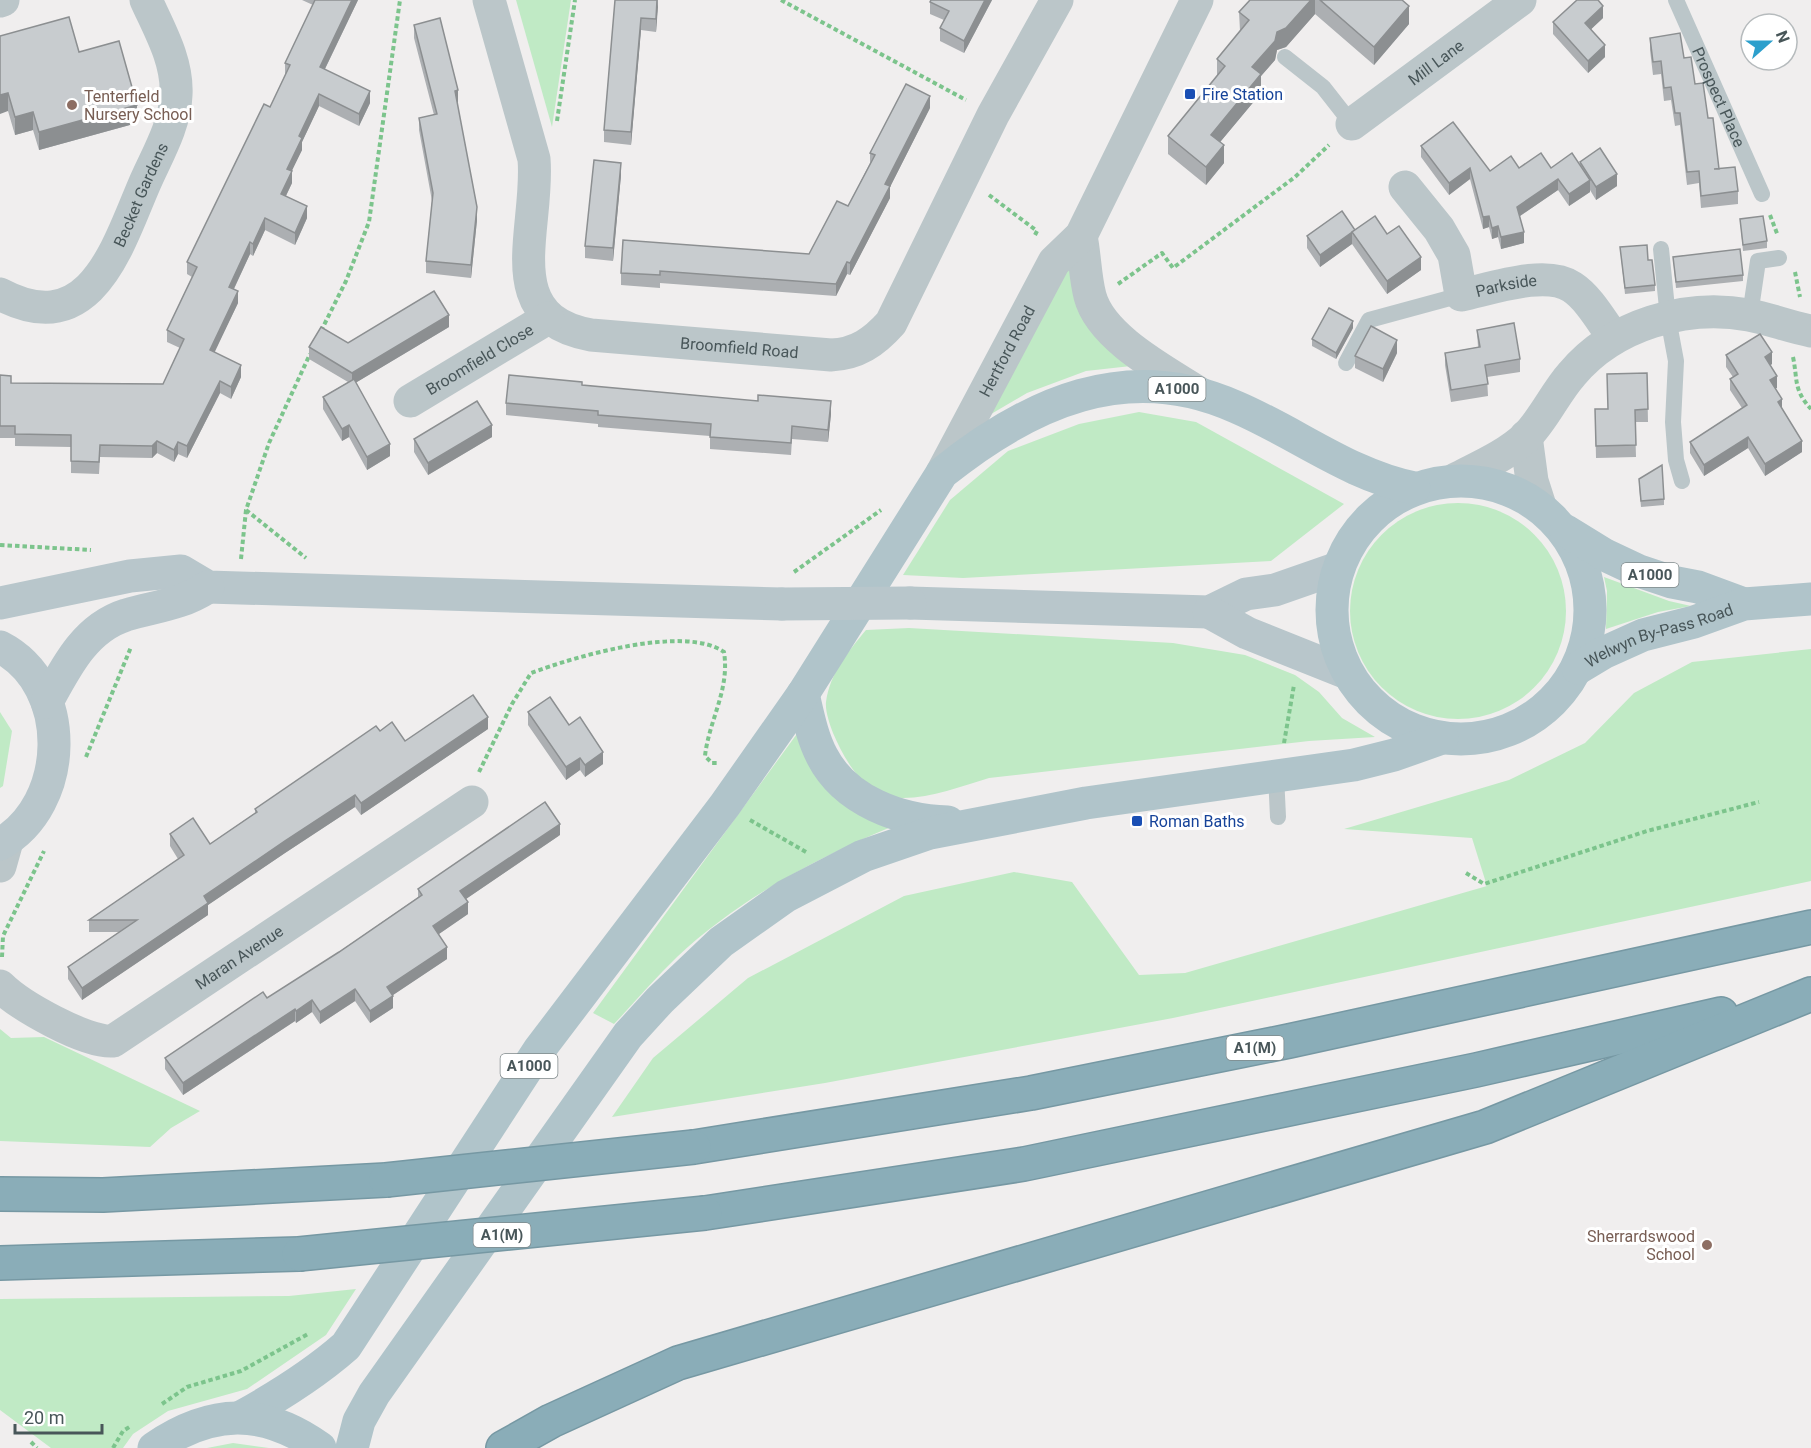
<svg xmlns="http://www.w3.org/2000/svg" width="1811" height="1448" font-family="Roboto,sans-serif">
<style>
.green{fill:#c0eac5}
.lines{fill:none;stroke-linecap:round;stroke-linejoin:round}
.motorway-casing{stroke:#7698a3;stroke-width:36}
.path{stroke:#7cc48c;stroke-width:4;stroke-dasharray:4.5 3;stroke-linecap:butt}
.service{stroke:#bbc6c9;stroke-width:16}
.minor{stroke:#bbc6c9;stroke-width:33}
.tertiary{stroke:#bbc6c9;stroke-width:33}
.secondary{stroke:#b8c6cb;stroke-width:33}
.primary{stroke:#b0c4ca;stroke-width:33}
.motorway{stroke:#8aadb8;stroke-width:33}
.motorway-bridge-casing{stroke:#7698a3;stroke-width:36;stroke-linecap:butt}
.secondary-bridge{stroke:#b8c6cb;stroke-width:33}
.motorway-bridge{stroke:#8aadb8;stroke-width:33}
.wall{fill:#acafb2}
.shaded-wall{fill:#8c8f91}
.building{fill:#c8cccf;stroke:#8c8f91;stroke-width:1.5}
.transit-dot{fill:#1a4fb4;stroke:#fff;stroke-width:2}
.education-dot{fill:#8d6e63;stroke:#fff;stroke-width:2}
.labels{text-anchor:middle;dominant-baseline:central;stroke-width:6;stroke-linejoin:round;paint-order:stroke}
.shield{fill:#fff;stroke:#7f898b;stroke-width:1.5}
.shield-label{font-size:15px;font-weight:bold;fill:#485659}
.street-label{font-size:16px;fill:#485659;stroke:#fff}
.transit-label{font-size:16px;fill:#164399;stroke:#fff;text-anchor:start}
.education-label{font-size:16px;fill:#785e54;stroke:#fff;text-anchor:start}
</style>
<rect width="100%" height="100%" fill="#f0eeee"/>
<g class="green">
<polygon points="516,0 571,0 552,127"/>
<polygon points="1071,268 1131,366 1086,371 1027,393 986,417 1064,271"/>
<polygon points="1139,412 1196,422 1344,504 1271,561 963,578 903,575 950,500 1008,451 1079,424"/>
<circle cx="1458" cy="611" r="108"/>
<polygon points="1604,577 1669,601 1691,606 1658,612 1606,629 1607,591"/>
<path d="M909,628l264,15 72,12 50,20 24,17 23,26 33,19 -66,4 -320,37c-27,8 -57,20 -86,20 -37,0 -57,-35 -70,-65 -3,-8 -8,-22 -7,-31 4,-29 22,-50 40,-72z"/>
<polygon points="1811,649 1811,881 1173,1018 825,1083 612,1117 653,1058 748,978 904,896 1014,872 1072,882 1139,975 1185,973 1487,886 1472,838 1344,829 1509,780 1585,743 1634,693 1692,662"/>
<polygon points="0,712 12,731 3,786 0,788"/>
<path d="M802,727l89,100c-77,32 -153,73 -214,130 -22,21 -42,45 -63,67l-21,-11z"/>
<polygon points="0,1029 11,1038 44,1037 200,1111 171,1128 150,1147 0,1141"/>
<polygon points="356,1289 326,1335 247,1389 168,1411 133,1434 123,1448 51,1448 0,1410 0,1299 289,1296"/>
<polygon points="233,1443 269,1448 207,1448"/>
</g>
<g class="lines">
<g class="motorway-casing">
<g id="motorway">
<polyline points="694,1147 1031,1093 1289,1041 1811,927"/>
<polyline points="0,1194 103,1195 386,1180"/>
<polyline points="705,1213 1024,1164 1476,1070 1721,1014"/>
<polyline points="0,1263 299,1254"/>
<polyline points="503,1448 551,1421 678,1363 1485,1127 1811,994"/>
</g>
</g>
<g class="path">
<polyline points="781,0 966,100"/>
<polyline points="557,121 575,0"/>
<polyline points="989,195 1037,231 1035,235"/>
<polyline points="1770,215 1778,236"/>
<polyline points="1795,272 1800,297"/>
<polyline points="1118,284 1162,253 1173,268 1295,177 1329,145"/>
<polyline points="321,331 346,281 369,222 400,0"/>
<path d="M1793,357c5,24 0,32 18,52"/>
<polyline points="246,510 306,558"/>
<polyline points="0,545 91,550"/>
<polyline points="241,559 246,510 269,443 310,354"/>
<polyline points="794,572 881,510"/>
<polyline points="1284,743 1294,685"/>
<polyline points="86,757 131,647"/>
<path d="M479,772l33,-68 19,-31c43,-16 153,-49 193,-21 6,38 -15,68 -19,104l7,7h5"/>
<polyline points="750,820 806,852"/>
<polyline points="1466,873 1484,884 1647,831 1759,802"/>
<polyline points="2,957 3,936 44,851"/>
<polyline points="162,1404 187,1387 241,1371 308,1334"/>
<polyline points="31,1442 37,1448"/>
<polyline points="113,1448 123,1431 131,1426"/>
</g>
<g class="service">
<path id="s1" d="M1676,0l86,194"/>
<polyline points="1285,57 1323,87 1352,124"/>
<polyline points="1661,249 1668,318 1676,361 1673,422 1676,460 1682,481"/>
<polyline points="1750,315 1758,261 1779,258"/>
<polyline points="1346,363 1369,320 1461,295"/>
<polyline points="1276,775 1278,817"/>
</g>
<g class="minor">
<path id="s2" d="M489,0l45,159c6,69 -39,159 57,176l240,20c26,-1 43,-13 60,-32l102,-208 64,-115"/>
<path id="s3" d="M1352,124l168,-124"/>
<path id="s4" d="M1405,187l34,42 15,26 7,40c29,-6 85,-26 111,-8 17,11 30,35 42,51"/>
<path id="s5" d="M0,294c90,48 117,-46 144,-109 12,-28 31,-59 32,-90 2,-34 -17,-66 -30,-95"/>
<path id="s6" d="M410,401l138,-83"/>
<polyline points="1526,436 1532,481 1540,506"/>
<path d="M1456,479c23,-12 51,-24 70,-42 18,-18 29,-44 46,-63 41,-49 114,-71 177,-59 21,4 41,12 62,16"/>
<polyline points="0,866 7,841"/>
<path id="s7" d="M0,986c20,20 86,57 113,55l359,-239"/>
</g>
<g class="tertiary">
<polyline points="0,1 3,0"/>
<path d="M1081,236c4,20 4,41 9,60 11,42 75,75 109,97"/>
<path id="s8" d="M942,473l112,-211 27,-26 116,-236"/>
</g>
<g class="secondary">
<polyline points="0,603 130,576 181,571 208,587 782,604"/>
<polyline points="910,603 1209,612 1246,594 1275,590 1338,568"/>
<polyline points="1209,612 1247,633 1347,673"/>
<path d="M0,647c74,38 70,158 0,197"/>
<path d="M47,702c19,-35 38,-74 79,-87 31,-9 54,-10 82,-28"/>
</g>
<g class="primary">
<circle cx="1461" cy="610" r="129"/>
<polyline points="1566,531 1605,555 1639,571 1672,582 1698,587 1744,604"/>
<path id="s9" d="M1578,668l25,-15 40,-18 51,-13 50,-18 67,-5"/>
<path d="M803,694c5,21 9,43 19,62 23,45 78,65 126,66"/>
<path d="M241,1417c38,-21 72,-42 105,-71l193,-296 186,-245 78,-111 139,-221c87,-70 185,-115 294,-66 61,26 113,68 178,81"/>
<path d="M154,1448c57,-39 109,-41 166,0"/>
<polyline points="352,1448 359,1421 374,1394 628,1035 660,1000 721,942 786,896 863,856 930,833 1086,803 1354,765 1394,755 1442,738"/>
</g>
<use href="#motorway" class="motorway"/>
<g class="motorway-bridge-casing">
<g id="motorway-bridge">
<polyline points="386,1180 694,1147"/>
<polyline points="299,1254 705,1213"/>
</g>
</g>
<polyline class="secondary-bridge" points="782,604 910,603"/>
<use href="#motorway-bridge" class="motorway-bridge"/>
</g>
<g class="wall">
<polygon points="302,0 358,0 325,69 370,103 359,126 319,106 302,142 302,150 291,171 292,183 286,196 307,218 295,245 265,230 253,256 250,254 234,289 238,303 214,352 241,377 231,399 220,393 187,458 178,454 174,462 157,453 152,458 100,457 99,474 71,473 71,447 15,446 15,438 0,438 0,375 11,383 163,384 180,348 167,342 167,330 192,277 187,274 187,262 270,107 285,75 285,63 313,5"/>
<polygon points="615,0 658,0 656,32 641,30 631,145 604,142 604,130"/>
<polygon points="992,0 964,53 940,41 940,28 944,20 930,14 930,2"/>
<polygon points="1250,0 1402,0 1409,24 1374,65 1315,14 1286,47 1277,50 1275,60 1261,76 1261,93 1220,142 1224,163 1206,185 1168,154 1168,136 1217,76 1217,59 1240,31 1239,12"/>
<polygon points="1603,18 1591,29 1605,57 1588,73 1553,34 1553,22"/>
<polygon points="414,25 458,102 457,103 477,220 471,278 426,273 426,261 432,201 419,130 419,118 434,115 414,38"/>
<polygon points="0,36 79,52 137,123 39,150 33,130 15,135 8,111"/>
<polygon points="1650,38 1684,58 1708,118 1719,169 1738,191 1738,204 1701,208 1699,183 1687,185 1680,125 1675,126 1671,100 1664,101 1661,74 1653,75 1650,50"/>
<polygon points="930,108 890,187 890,198 850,275 847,274 836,296 660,283 660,288 621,285 621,273 809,254 848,206 870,163 870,153"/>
<polygon points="1421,146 1490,171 1519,168 1551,168 1580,164 1580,162 1617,186 1596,200 1590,190 1590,192 1569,206 1558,190 1520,216 1524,243 1501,249 1498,237 1492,239 1489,227 1483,229 1470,179 1449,195 1421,157"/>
<polygon points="621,175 613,261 585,258 585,246"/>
<polygon points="1740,219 1767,241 1767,248 1743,251"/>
<polygon points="1355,230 1387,234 1421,270 1387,294 1352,244 1320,267 1307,248 1307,236"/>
<polygon points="1620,247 1648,260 1655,285 1655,291 1625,294"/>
<polygon points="1673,257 1743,275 1743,281 1676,288"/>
<polygon points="449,327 355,383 390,456 367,470 349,437 342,441 323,409 323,397 348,382 309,359 309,347 348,343"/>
<polygon points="1353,328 1336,359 1312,346 1312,339"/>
<polygon points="1477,330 1520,359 1520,372 1487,377 1488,396 1451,402 1445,365 1445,353 1478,347"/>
<polygon points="1397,353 1383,382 1355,368 1355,356"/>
<polygon points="1726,355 1772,364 1770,365 1777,388 1775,388 1782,409 1802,452 1765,476 1748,448 1704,476 1690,453 1690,442 1742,408 1730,390 1730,379 1733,377 1726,367"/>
<polygon points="1647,373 1648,422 1635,422 1636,457 1596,458 1595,409 1608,409"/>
<polygon points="582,385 831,414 828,442 792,439 791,455 710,449 710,436 598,427 598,424 506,415 506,403"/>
<polygon points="492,437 428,475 414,452 414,439"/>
<polygon points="1639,486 1664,499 1664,505 1641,507"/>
<polygon points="528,712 569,725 603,764 585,777 580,770 566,780 528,725"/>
<polygon points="488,729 361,815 355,807 285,853 208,905 208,915 82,1000 68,979 68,967 119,932 89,932 89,920 178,859 170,846 170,834 210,844 255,813 255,809 380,731 405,741"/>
<polygon points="560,835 466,899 468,914 439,934 447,959 393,995 393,1008 370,1023 355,1001 320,1024 312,1012 296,1023 295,1021 183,1095 165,1069 165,1058 267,998 339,952 418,897 418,889"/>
</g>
<g class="shaded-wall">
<polygon points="352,0 358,0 320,79 320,67"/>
<polygon points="657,0 658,7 656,32 656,19"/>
<polygon points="985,0 992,0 964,53 964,41"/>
<polygon points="1311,0 1315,0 1315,14 1286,47 1277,50 1275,60 1261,76 1261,93 1211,153 1211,135 1252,67 1277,32"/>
<polygon points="1409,6 1409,24 1374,65 1374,47"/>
<polygon points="1603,6 1603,18 1585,35 1585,23"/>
<polygon points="641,18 641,30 631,145 631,132"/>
<polygon points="1605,45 1605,57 1588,73 1588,61"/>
<polygon points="458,90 458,102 455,103 455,91"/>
<polygon points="370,91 370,103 359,126 359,114"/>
<polygon points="8,93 8,111 0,114 0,95"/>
<polygon points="319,94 319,106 302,142 302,150 287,181 287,169 299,136"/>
<polygon points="930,96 930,108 890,187 890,198 850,275 850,263 885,184"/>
<polygon points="137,105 137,123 39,150 39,132"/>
<polygon points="33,112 33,130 15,135 15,117"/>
<polygon points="1224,145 1224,163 1206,185 1206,167"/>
<polygon points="621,163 621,175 613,261 613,248"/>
<polygon points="1470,168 1470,179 1449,195 1449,183"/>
<polygon points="292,171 292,183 281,206 281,194"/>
<polygon points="1617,174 1617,186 1596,200 1596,187"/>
<polygon points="1558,179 1558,190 1517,218 1517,207"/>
<polygon points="1590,180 1590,192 1569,206 1569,194"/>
<polygon points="307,206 307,218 295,245 295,233"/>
<polygon points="477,207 477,220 471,278 471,265"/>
<polygon points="1489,216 1489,227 1483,229 1483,217"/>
<polygon points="265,218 265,230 253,256 253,244"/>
<polygon points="1498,226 1498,237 1492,239 1492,228"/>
<polygon points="1352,232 1352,244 1320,267 1320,255"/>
<polygon points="1524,232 1524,243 1501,249 1501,237"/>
<polygon points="250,242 250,254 229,299 229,287"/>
<polygon points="1421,257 1421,270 1387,294 1387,281"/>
<polygon points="847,262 847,274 836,296 836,284"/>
<polygon points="238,291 238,303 210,362 210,350"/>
<polygon points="449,315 449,327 352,385 352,373"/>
<polygon points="1353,321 1353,328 1336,359 1336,353"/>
<polygon points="1397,340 1397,353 1383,382 1383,369"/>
<polygon points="1772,352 1772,364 1765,369 1765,357"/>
<polygon points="241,365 241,377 231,399 231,387"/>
<polygon points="1777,376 1777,388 1770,391 1770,380"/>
<polygon points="220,381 220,393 187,458 187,446"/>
<polygon points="1782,399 1782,411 1778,402"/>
<polygon points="831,401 831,414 828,442 828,430"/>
<polygon points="349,425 349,437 342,441 342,429"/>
<polygon points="492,425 492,437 428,475 428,463"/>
<polygon points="1748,437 1748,448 1704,476 1704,465"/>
<polygon points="157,441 157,453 152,458 152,446"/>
<polygon points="1802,441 1802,452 1765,476 1765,464"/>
<polygon points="178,442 178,454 174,462 174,450"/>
<polygon points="390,444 390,456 367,470 367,457"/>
<polygon points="488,717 488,729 361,815 361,803"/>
<polygon points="603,752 603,764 585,777 585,765"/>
<polygon points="580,758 580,770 566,780 566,767"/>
<polygon points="355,795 355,807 285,853 208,905 208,915 82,1000 82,988 204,896 285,841"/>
<polygon points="560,824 560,835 460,903 460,891"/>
<polygon points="468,902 468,914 433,938 433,926"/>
<polygon points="447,947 447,959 387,999 387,987"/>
<polygon points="355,989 355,1001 320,1024 320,1012"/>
<polygon points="393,996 393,1008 370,1023 370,1011"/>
<polygon points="312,1000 312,1012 296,1023 296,1011"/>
<polygon points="295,1009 295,1021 183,1095 183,1083"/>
</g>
<g class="building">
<polygon points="315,0 352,0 320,67 370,91 359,114 319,94 299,136 302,138 287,169 292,171 281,194 307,206 295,233 265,218 253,244 250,242 229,287 238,291 210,350 241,365 231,387 220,381 187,446 178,442 174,450 157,441 152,446 100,445 99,462 71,461 71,435 15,434 15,426 0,426 0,375 11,376 11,383 163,384 184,339 167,330 197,267 187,262 264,104 270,107 290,65 285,63"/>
<polygon points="615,0 657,0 656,19 641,18 631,132 604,130"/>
<polygon points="931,0 985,0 964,41 940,28 949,11 930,2"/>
<polygon points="1250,0 1311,0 1286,28 1277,32 1275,41 1252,67 1261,74 1211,135 1224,145 1206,167 1168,136 1225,66 1217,59 1249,20 1239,12"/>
<polygon points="1320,0 1402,0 1409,6 1374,47"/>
<polygon points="1577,0 1598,0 1603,6 1585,23 1605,45 1588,61 1553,22"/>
<polygon points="69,17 79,52 119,41 137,105 39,132 33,112 15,117 8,93 0,95 0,36"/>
<polygon points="440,18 458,90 455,91 477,207 471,265 426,261 433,193 419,118 437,114 414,25"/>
<polygon points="1680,33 1684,58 1691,57 1695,84 1703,83 1708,118 1713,118 1719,169 1714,169 1735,167 1738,191 1701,196 1699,171 1687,172 1680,113 1675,113 1671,87 1664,88 1661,61 1653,62 1650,38"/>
<polygon points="906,84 930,96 885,184 890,186 850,263 847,262 836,284 660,271 660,275 621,273 623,240 809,254 837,201 848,206 875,155 870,153"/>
<polygon points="1453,122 1490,171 1511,156 1519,168 1541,153 1551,168 1572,153 1590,180 1569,194 1558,179 1517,207 1524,232 1501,237 1498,226 1492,228 1489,216 1483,217 1470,168 1449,183 1421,146"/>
<polygon points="1600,148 1617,174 1596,187 1580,162"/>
<polygon points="594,160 621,163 613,248 585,246"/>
<polygon points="1342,211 1355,230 1320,255 1307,236"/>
<polygon points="1375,216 1387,234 1399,226 1421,257 1387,281 1352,232"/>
<polygon points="1763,216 1767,241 1743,245 1740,219"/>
<polygon points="1647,245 1648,260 1652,260 1655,285 1625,288 1620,247"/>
<polygon points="1740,249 1743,275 1676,282 1673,257"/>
<polygon points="434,291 449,315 352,373 309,347 321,327 348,343"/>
<polygon points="1329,308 1353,321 1336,353 1312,339"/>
<polygon points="1514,323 1520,359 1485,365 1488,384 1451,390 1445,353 1480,347 1477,330"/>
<polygon points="1371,326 1397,340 1383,369 1355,356"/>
<polygon points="1760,334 1772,352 1765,357 1777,376 1770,380 1782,399 1778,402 1802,441 1765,464 1748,437 1704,465 1690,442 1747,405 1730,379 1738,374 1726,355"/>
<polygon points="1647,373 1648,409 1635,410 1636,445 1596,446 1595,409 1608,409 1607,374"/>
<polygon points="509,375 582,382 582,385 758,401 758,395 831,401 828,430 792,426 791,443 710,437 711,424 598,415 598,411 506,403"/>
<polygon points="354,379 390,444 367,457 349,425 342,429 323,397"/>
<polygon points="477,401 492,425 428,463 414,439"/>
<polygon points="1662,465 1664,499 1641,501 1639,479"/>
<polygon points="473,695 488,717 361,803 355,795 285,841 204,896 208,903 82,988 68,967 137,920 89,920 184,855 170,834 193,818 210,844 257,812 255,809 376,726 380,731 392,722 405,741"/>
<polygon points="550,697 569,725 580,717 603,752 585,765 580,758 566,767 528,712"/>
<polygon points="545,802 560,824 460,891 468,902 433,926 447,947 387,987 393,996 370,1011 355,989 320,1012 312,1000 296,1011 295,1009 183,1083 165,1058 263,992 267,998 339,952 422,895 418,889"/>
</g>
<g class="transit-dot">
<rect x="1184" y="88" width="12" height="12" rx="3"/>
<rect x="1131" y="815" width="12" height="12" rx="3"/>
</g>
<g class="education-dot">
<circle cx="72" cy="105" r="6"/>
<circle cx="1707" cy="1245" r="6"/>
</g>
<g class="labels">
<g class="shield">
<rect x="1148.5" y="377" width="57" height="24" rx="4.5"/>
<rect x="1621.5" y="563" width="57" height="24" rx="4.5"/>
<rect x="1226.5" y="1036" width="57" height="24" rx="4.5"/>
<rect x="500.5" y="1054" width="57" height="24" rx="4.5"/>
<rect x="473.5" y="1223" width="57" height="24" rx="4.5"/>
</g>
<g class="shield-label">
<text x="1177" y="389">A1000</text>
<text x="1650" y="575">A1000</text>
<text x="1255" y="1048">A1(M)</text>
<text x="529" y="1066">A1000</text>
<text x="502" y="1235">A1(M)</text>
</g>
<g class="street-label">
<text stroke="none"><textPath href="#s3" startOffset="104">Mill Lane</textPath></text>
<text stroke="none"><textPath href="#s1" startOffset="106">Prospect Place</textPath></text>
<text stroke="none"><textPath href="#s5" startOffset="204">Becket Gardens</textPath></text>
<text stroke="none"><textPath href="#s4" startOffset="171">Parkside</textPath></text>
<text stroke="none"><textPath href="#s2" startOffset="524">Broomfield Road</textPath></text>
<text stroke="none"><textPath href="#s8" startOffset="138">Hertford Road</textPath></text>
<text stroke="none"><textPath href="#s6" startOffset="81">Broomfield Close</textPath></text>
<text stroke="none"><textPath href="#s9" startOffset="88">Welwyn By-Pass Road</textPath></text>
<text stroke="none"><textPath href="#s7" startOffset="279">Maran Avenue</textPath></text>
</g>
<g class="transit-label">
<text x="1202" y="94">Fire Station</text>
<text x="1149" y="821">Roman Baths</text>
</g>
<g class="education-label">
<text x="84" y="96">Tenterfield<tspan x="84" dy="18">Nursery School</tspan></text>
<text x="1695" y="1236" text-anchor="end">Sherrardswood<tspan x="1695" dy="18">School</tspan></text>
</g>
</g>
<g transform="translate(1769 42) rotate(69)"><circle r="28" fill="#ffffff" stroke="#b6bbbd" stroke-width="1.5"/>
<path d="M0-4.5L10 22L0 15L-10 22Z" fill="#2c9fcc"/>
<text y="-9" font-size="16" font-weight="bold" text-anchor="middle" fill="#485659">N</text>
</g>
<path d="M15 1424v9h87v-9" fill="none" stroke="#485659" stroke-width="3"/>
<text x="24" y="1424" font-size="18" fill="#485659" stroke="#ffffff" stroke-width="4.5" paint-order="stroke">20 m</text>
</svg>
